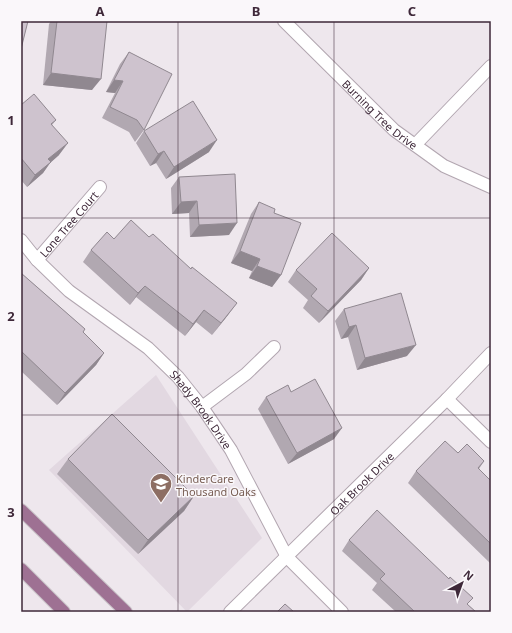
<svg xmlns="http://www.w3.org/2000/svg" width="512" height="633" font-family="'Noto Sans',sans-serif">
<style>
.built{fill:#e2d8e1}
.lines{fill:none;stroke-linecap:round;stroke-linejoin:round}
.minor-casing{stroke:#b2a6b0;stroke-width:14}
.major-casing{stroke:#c9c3c8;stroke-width:14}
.minor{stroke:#fff;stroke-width:12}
.major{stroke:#9e7193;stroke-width:12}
.wall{fill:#b1a8b1}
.shaded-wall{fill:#908890}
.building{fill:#cec3ce;stroke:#908890}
.grid{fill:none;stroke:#3e2839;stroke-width:1;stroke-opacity:0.55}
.labels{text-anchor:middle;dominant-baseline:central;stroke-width:3;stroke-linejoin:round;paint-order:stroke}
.street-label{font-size:11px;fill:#3e2839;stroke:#faf7fa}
.education-label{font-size:11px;fill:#785e54;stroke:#faf7fa;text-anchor:start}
.neatline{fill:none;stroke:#3e2839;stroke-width:1.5}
.grid-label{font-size:13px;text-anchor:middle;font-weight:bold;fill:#3e2839}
</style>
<rect width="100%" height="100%" fill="#eee7ed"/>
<polygon class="built" points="156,375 262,538 187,612 49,470"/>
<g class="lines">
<g class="minor-casing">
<g id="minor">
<path id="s1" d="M284,21l110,109 50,36 47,21"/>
<polyline points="415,145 491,66"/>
<path id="s2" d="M21,240l16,20 32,31 79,57 30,29 24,30 29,43 56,107 55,55"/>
<path id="s3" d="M37,260l63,-73"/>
<polyline points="447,399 491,442"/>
<polyline points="202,407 246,374 274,347"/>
<path id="s4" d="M230,612l217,-213 44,-46"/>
</g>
</g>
<g class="major-casing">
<g id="major">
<polyline points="21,510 126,612"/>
<polyline points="21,569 64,612"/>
</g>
</g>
<use href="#minor" class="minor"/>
<use href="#major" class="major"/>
</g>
<g class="wall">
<polygon points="51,21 107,21 92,90 43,85 49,24"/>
<polygon points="129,52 144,130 135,142 129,132 102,118 115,93 106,92 120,64"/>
<polygon points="21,105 56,120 52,125 59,155 50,163 43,173 27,187 21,180"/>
<polygon points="144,131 209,152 166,179 156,163 150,166 136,143"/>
<polygon points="179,177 229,235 190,237 189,213 172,214 171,188"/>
<polygon points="259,202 274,213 281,275 272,287 249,278 252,271 231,263 251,214"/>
<polygon points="114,239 228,315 212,335 196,322 185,336 136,297 130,305 83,262 91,250"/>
<polygon points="369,268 361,280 319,323 303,308 308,300 288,282 296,270"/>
<polygon points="21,273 85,329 83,332 104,353 96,365 57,405 21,371"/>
<polygon points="344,309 407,356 357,370 348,337 341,339 335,321"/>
<polygon points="266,397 334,439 288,464 258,409"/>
<polygon points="68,459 194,496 184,511 138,554 57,474"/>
<polygon points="484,461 479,469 491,481 491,564 408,483 416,471"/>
<polygon points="349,540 468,605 476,612 396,612 372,590 377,583 342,551"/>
</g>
<g class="shaded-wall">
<polygon points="51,73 101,79 92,90 43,85"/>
<polygon points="114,80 123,81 115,93 106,92"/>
<polygon points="217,140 209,152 166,179 174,167"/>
<polygon points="68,143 59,155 50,163 43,173 27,187 35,175 48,159"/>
<polygon points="164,151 156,163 150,166 158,154"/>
<polygon points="197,201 189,213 172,214 181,202"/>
<polygon points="237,223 229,235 190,237 199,225"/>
<polygon points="240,251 260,259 252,271 231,263"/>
<polygon points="257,266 281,275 272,287 249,278"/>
<polygon points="369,268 361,280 319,323 328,311"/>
<polygon points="145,286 136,297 130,305 138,293"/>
<polygon points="237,303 228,315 212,335 221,323"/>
<polygon points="204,310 196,322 185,336 193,324"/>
<polygon points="356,325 348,337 341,339 349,327"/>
<polygon points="416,345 407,356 357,370 365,358"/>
<polygon points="104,353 96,365 57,405 65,393"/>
<polygon points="342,428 334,439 288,464 297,453"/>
<polygon points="194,496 184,511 138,554 148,540"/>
</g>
<g class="building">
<polygon points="21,21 28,21 21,49"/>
<polygon points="57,21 107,21 101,79 51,73"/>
<polygon points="129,52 172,74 144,130 137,120 110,107 123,81 114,80"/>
<polygon points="34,94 56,120 51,124 68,143 48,159 51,162 35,175 21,158 21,105"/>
<polygon points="193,101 217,140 174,167 164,151 158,154 144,131"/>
<polygon points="235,174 237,223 199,225 197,201 181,202 179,177"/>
<polygon points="259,202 275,209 274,213 301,223 281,275 257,266 260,259 240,251"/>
<polygon points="131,220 149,237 153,234 191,269 192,267 237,303 221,323 204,310 193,324 145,286 138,293 91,250 107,232 114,239"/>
<polygon points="332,233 369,268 328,311 311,296 317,289 296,270"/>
<polygon points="21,273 85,329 83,332 104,353 65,393 21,351"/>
<polygon points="401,293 416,345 365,358 356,325 349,327 344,309"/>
<polygon points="315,379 342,428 297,453 266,397 288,385 291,392"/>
<polygon points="112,414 194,496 148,540 68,459"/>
<polygon points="445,441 458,453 467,444 484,461 478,468 491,481 491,544 416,471"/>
<polygon points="377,510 449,579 450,577 473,598 467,604 476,612 415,612 380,579 385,574 349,540"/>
<polygon points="285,604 294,612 277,612"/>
</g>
<path class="grid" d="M178,21v591M334,21v591M21,218h470M21,415h470"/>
<defs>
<g id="school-pin" transform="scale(1.15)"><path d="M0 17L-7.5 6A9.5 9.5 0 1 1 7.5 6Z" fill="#8d6e63" stroke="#faf7fa"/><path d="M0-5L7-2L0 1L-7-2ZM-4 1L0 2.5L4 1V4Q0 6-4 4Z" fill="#fff"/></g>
</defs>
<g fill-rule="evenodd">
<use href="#school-pin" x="161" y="484"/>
</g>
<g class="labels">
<g class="street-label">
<text stroke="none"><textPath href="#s1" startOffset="134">Burning Tree Drive</textPath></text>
<text stroke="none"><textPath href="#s3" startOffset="48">Lone Tree Court</textPath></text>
<text stroke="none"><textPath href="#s2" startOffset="249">Shady Brook Drive</textPath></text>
<text stroke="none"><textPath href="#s4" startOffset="184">Oak Brook Drive</textPath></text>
</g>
<g class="education-label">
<text x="176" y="478">KinderCare<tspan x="176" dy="13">Thousand Oaks</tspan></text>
</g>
</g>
<rect width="512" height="633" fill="none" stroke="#faf7fa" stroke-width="44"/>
<g transform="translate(462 583) rotate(41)" stroke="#faf7fa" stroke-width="3" paint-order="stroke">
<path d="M0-3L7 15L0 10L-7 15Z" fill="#3e2839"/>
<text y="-6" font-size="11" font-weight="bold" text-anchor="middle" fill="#3e2839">N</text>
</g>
<rect x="22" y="22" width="468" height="589" class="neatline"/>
<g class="grid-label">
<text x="100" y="16">A</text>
<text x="256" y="16">B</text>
<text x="412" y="16">C</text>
<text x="11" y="125">1</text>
<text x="11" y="321">2</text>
<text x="11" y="517">3</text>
</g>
</svg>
